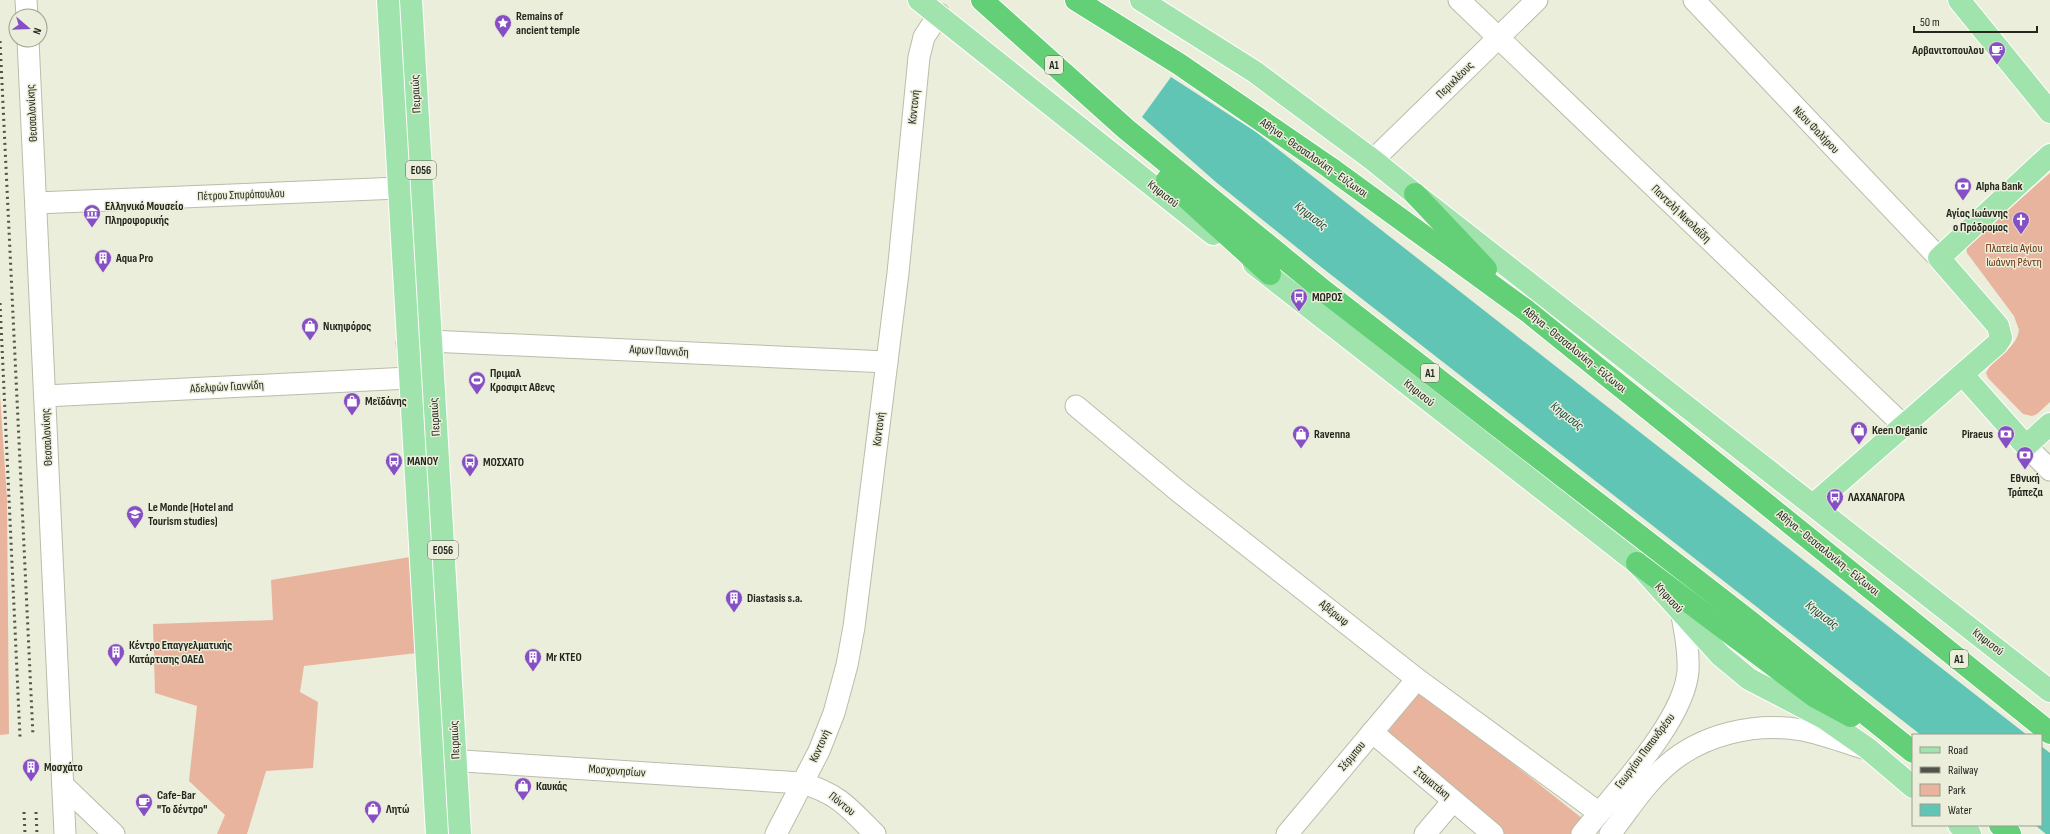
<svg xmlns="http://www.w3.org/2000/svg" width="2050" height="834" font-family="'Sofia Sans Condensed',sans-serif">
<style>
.green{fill:#e8b49d}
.water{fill:#61c5b5}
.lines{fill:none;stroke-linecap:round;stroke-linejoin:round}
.minor-casing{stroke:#babda9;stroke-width:23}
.major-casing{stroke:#fff;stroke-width:24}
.highway-casing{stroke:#fff;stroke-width:24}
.minor{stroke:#fff;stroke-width:21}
.major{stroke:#a1e3ad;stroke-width:22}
.highway{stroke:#63d077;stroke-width:22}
.rail{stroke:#525348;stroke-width:3;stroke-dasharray:2 4;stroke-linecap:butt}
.labels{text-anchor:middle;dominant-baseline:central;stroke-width:3;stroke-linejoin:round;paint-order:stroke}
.shield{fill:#ebeeda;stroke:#606256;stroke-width:1}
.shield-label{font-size:11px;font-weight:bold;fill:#25261e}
.poi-label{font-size:12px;font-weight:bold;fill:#25261e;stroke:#ebeeda;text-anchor:start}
.street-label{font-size:12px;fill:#25261e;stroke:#ebeeda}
.park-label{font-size:12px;fill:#6c2c07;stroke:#ebeeda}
.water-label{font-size:13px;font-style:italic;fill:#103e38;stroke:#ebeeda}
</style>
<rect width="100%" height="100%" fill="#ebeeda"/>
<g class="green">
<path d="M2050,173v229l-13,12 -5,2 -9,-2 -35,-36 -2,-5c8,-17 30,-23 33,-43l-5,-14 -47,-63 -1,-6z"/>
<polygon points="0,395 7,499 9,734 0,735"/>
<polygon points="410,557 417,653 304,666 300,692 318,702 313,768 266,771 247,834 217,834 225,815 189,781 197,706 155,693 153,624 273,620 271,580"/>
<polygon points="1420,690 1583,819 1571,834 1499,834 1384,737"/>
</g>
<g class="water">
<polygon points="1171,77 1256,132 2027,735 1921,735 1316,263 1217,183 1142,117"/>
<polygon points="2041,746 2050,753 2050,834 2046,834 2035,825 2041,825"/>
</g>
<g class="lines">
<g class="minor-casing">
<g id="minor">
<polyline points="26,0 27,16"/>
<polyline points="1459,0 1904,426"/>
<polyline points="1694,0 1939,258"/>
<polyline points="28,40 65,834"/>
<polyline points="1373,160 1537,0"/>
<polyline points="36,203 399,188"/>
<polyline points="407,343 430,341 887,362"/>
<polyline points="45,396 409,378"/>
<polyline points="1076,406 1178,491 1417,679 1598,812"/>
<polyline points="2026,446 2050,470"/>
<polyline points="1372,732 1493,834"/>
<path d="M432,759l370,24c37,11 47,25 73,51"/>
<polyline points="63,785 114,834"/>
<polyline points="776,834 819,751 834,713 847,665 854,627 898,273 919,57 924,37 939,14"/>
<polyline points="1287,834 1417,679"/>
<polyline points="1425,834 1453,801"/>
<path d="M1582,834c32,-41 102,-112 106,-163 1,-21 -3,-41 -7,-60"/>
<path d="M1610,834c18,-23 34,-49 56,-68 36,-32 89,-44 136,-36 21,4 41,12 61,18"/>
</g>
</g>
<g class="major-casing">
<g id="major">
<polyline points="388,0 437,834"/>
<polyline points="411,0 460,834"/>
<polyline points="919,0 1213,234"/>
<polyline points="1141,0 1255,72 1373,160 1415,194 2050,691"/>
<polyline points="1959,0 2050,112"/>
<polyline points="1254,264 1637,563 1720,655 1749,679 1824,718 1867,748 1913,787"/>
<polyline points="1963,375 2026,446 2050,424"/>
<polyline points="1813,505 1997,344 2001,338 1998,326 1939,258 2050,155"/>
<polyline points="1959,825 1970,834"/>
</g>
</g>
<g class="highway-casing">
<g id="highway">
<polyline points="982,0 1126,129 1324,291 1748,620 1913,752"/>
<polyline points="1076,0 1179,64 1329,167 1527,311 2050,733"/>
<polyline points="1167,180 1270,274"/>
<polyline points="1415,194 1486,269"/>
<polyline points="1637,563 1814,696 1851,716"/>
<polyline points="2000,825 2010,834"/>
</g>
</g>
<use href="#minor" class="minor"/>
<use href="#major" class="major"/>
<use href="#highway" class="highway"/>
<g class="rail">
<polyline points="0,41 33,736"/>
<polyline points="0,303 20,737"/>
<polyline points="24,812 25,834"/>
<polyline points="36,812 37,834"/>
</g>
</g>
<defs>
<g id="sight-pin" transform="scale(0.9)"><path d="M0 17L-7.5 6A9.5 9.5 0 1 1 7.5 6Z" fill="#874fc6" stroke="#ebeeda"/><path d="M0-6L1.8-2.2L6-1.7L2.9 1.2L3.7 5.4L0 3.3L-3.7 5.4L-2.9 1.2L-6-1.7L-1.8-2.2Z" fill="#fff"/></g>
<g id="cafe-pin" transform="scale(0.9)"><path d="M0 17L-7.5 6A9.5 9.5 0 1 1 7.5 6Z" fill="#874fc6" stroke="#ebeeda"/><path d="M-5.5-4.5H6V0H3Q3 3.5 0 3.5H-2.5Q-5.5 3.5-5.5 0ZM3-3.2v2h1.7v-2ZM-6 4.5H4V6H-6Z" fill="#fff"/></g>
<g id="bank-pin" transform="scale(0.9)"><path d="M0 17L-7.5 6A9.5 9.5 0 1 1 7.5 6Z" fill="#874fc6" stroke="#ebeeda"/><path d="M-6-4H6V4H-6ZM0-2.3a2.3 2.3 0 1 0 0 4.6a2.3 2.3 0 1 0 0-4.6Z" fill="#fff"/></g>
<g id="museum-pin" transform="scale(0.9)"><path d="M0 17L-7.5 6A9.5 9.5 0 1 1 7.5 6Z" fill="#874fc6" stroke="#ebeeda"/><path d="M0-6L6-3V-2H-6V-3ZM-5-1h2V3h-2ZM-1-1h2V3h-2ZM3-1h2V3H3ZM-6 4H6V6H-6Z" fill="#fff"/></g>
<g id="church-pin" transform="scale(0.9)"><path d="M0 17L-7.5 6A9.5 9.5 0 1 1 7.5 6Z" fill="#874fc6" stroke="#ebeeda"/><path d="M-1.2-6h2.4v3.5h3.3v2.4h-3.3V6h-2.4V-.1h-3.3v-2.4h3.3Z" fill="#fff"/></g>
<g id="building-pin" transform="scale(0.9)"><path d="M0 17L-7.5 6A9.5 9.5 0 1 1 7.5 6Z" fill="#874fc6" stroke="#ebeeda"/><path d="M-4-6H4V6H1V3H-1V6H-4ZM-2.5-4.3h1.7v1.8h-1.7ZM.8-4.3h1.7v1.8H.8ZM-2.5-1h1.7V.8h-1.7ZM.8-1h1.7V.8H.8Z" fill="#fff"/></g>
<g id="bus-pin" transform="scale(0.9)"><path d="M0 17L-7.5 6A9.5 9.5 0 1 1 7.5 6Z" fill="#874fc6" stroke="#ebeeda"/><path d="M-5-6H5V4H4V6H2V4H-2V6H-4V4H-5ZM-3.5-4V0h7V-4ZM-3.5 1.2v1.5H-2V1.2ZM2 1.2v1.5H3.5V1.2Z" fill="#fff"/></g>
<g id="shop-pin" transform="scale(0.9)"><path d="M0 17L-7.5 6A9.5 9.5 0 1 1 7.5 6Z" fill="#874fc6" stroke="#ebeeda"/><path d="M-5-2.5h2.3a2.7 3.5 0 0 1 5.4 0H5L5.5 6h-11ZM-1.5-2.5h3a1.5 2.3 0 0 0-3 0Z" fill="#fff"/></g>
<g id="stadium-pin" transform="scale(0.9)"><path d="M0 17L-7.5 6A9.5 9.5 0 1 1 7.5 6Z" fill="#874fc6" stroke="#ebeeda"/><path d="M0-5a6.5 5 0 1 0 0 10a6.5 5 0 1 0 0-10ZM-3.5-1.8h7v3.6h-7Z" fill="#fff"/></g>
<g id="school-pin" transform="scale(0.9)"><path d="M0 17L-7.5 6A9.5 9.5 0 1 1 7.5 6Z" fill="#874fc6" stroke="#ebeeda"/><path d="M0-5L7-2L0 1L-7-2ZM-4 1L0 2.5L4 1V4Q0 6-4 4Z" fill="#fff"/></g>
</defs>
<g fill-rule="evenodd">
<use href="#sight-pin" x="503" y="23"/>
<use href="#cafe-pin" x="1997" y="50"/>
<use href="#bank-pin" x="1963" y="186"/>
<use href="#museum-pin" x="92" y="213"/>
<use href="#church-pin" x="2021" y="220"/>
<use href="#building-pin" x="103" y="258"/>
<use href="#bus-pin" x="1299" y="297"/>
<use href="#shop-pin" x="310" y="326"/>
<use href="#stadium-pin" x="477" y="380"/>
<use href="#shop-pin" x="352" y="401"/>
<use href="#shop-pin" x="1859" y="430"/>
<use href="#shop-pin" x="1301" y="434"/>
<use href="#bank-pin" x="2006" y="434"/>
<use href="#bank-pin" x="2025" y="455"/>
<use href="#bus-pin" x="394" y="461"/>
<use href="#bus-pin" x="470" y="462"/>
<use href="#bus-pin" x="1835" y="497"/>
<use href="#school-pin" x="135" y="514"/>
<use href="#building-pin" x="734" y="598"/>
<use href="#building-pin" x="116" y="652"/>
<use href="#building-pin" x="533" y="657"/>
<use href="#building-pin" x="31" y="767"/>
<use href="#shop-pin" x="523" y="786"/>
<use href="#cafe-pin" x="144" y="802"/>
<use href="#shop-pin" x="373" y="809"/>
</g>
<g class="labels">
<g class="shield">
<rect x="1045" y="56" width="18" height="18" rx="3"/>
<rect x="406" y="161" width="30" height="18" rx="3"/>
<rect x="1421" y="364" width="18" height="18" rx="3"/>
<rect x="428" y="541" width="30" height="18" rx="3"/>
<rect x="1950" y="650" width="18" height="18" rx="3"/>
</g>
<g class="shield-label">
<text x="1054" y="65">Α1</text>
<text x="421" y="170">ΕΟ56</text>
<text x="1430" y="373">Α1</text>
<text x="443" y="550">ΕΟ56</text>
<text x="1959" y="659">Α1</text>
</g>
<g class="poi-label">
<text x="516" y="16">Remains of<tspan x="516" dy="14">ancient temple</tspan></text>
<text x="1984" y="50" text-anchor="end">Αρβανιτοπουλου</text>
<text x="1976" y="186">Alpha Bank</text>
<text x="105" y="206">Ελληνικό Μουσείο<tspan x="105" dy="14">Πληροφορικής</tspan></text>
<text x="2008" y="213" text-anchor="end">Αγίος Ιωάννης<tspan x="2008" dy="14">ο Πρόδρομος</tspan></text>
<text x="116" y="258">Aqua Pro</text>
<text x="1312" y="297">ΜΩΡΟΣ</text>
<text x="323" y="326">Νικηφόρος</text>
<text x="490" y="373">Πριμαλ<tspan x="490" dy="14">Κροσφιτ Αθενς</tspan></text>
<text x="365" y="401">Μεϊδάνης</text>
<text x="1872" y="430">Keen Organic</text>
<text x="1314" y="434">Ravenna</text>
<text x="1993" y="434" text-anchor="end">Piraeus</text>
<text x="407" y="461">ΜΑΝΟΥ</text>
<text x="483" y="462">ΜΟΣΧΑΤΟ</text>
<text x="2025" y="478" text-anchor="middle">Εθνική<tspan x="2025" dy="14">Τράπεζα</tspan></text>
<text x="1848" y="497">ΛΑΧΑΝΑΓΟΡΑ</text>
<text x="148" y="507">Le Monde (Hotel and<tspan x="148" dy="14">Tourism studies)</tspan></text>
<text x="747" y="598">Diastasis s.a.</text>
<text x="129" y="645">Κέντρο Επαγγελματικής<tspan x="129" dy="14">Κατάρτισης ΟΑΕΔ</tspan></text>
<text x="546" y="657">Mr KTEO</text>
<text x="44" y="767">Μοσχάτο</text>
<text x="536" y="786">Καυκάς</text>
<text x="157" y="795">Cafe-Bar<tspan x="157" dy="14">"Το δέντρο"</tspan></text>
<text x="386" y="809">Λητώ</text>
</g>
<g class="street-label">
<text transform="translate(1455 80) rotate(-45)">Περικλέους</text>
<text transform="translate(416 94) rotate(-93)">Πειραιώς</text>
<text transform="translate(914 107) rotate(-84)">Κοντονή</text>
<text transform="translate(32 113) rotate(-93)">Θεσσαλονίκης</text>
<text transform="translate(1816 130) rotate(46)">Νέου Φαλήρου</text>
<text transform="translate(1314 158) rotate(35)">Αθήνα - Θεσσαλονίκη - Εύζωνοι</text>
<text transform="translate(1163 194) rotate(38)">Κηφισού</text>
<text transform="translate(241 195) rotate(-2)">Πέτρου Σπυρόπουλου</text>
<text transform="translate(1681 214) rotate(44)">Παντελή Νικολαΐδη</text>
<text transform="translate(1575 350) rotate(39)">Αθήνα - Θεσσαλονίκη - Εύζωνοι</text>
<text transform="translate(659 351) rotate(3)">Αφων Παννιδη</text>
<text transform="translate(227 387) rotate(-3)">Αδελφών Γιαννίδη</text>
<text transform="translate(1419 393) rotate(39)">Κηφισού</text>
<text transform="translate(435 417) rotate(-94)">Πειραιώς</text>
<text transform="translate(879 429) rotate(-83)">Κοντονή</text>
<text transform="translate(47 437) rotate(-93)">Θεσσαλονίκης</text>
<text transform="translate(1828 553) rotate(39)">Αθήνα - Θεσσαλονίκη - Εύζωνοι</text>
<text transform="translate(1669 598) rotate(48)">Κηφισού</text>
<text transform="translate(1334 613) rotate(38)">Αβέρωφ</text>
<text transform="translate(1988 642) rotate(38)">Κηφισού</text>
<text transform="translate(455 740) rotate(-93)">Πειραιώς</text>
<text transform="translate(820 746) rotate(-66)">Κοντονή</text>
<text transform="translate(1645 751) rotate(-53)">Γεωργίου Παπανδρέου</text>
<text transform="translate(1352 756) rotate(-50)">Σέρμπου</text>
<text transform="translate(617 771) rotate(4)">Μοσχονησίων</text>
<text transform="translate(1432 783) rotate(40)">Σταματάκη</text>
<text transform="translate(842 804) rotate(39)">Πόντου</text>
</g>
<g class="park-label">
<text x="2014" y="248">Πλατεία Αγίου<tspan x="2014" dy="14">Ιωάννη Ρέντη</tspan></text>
</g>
<g class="water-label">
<text transform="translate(1311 216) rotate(38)">Κηφισός</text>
<text transform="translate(1567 416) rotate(38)">Κηφισός</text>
<text transform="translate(1822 615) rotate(38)">Κηφισός</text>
</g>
</g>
<rect x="1912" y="734" width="130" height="92" fill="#ebeeda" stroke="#9c9e8f"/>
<rect x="1920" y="747" width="20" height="6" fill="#a1e3ad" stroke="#9c9e8f"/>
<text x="1948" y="754" font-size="12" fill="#25261e">Road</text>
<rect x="1920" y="767" width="20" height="6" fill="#525348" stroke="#9c9e8f"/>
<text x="1948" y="774" font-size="12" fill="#25261e">Railway</text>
<rect x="1920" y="784" width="20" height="12" fill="#e8b49d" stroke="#9c9e8f"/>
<text x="1948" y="794" font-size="12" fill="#25261e">Park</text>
<rect x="1920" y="804" width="20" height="12" fill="#61c5b5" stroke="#9c9e8f"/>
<text x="1948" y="814" font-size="12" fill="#25261e">Water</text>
<g transform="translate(28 28) rotate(109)"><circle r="19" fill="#ebeeda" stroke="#9c9e8f"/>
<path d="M0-3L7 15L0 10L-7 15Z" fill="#874fc6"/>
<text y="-6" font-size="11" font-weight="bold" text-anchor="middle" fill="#25261e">N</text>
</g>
<path d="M1914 26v6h123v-6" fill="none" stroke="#25261e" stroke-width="2"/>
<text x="1920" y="26" font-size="12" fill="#25261e" stroke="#ebeeda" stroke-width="3" paint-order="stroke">50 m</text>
</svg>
